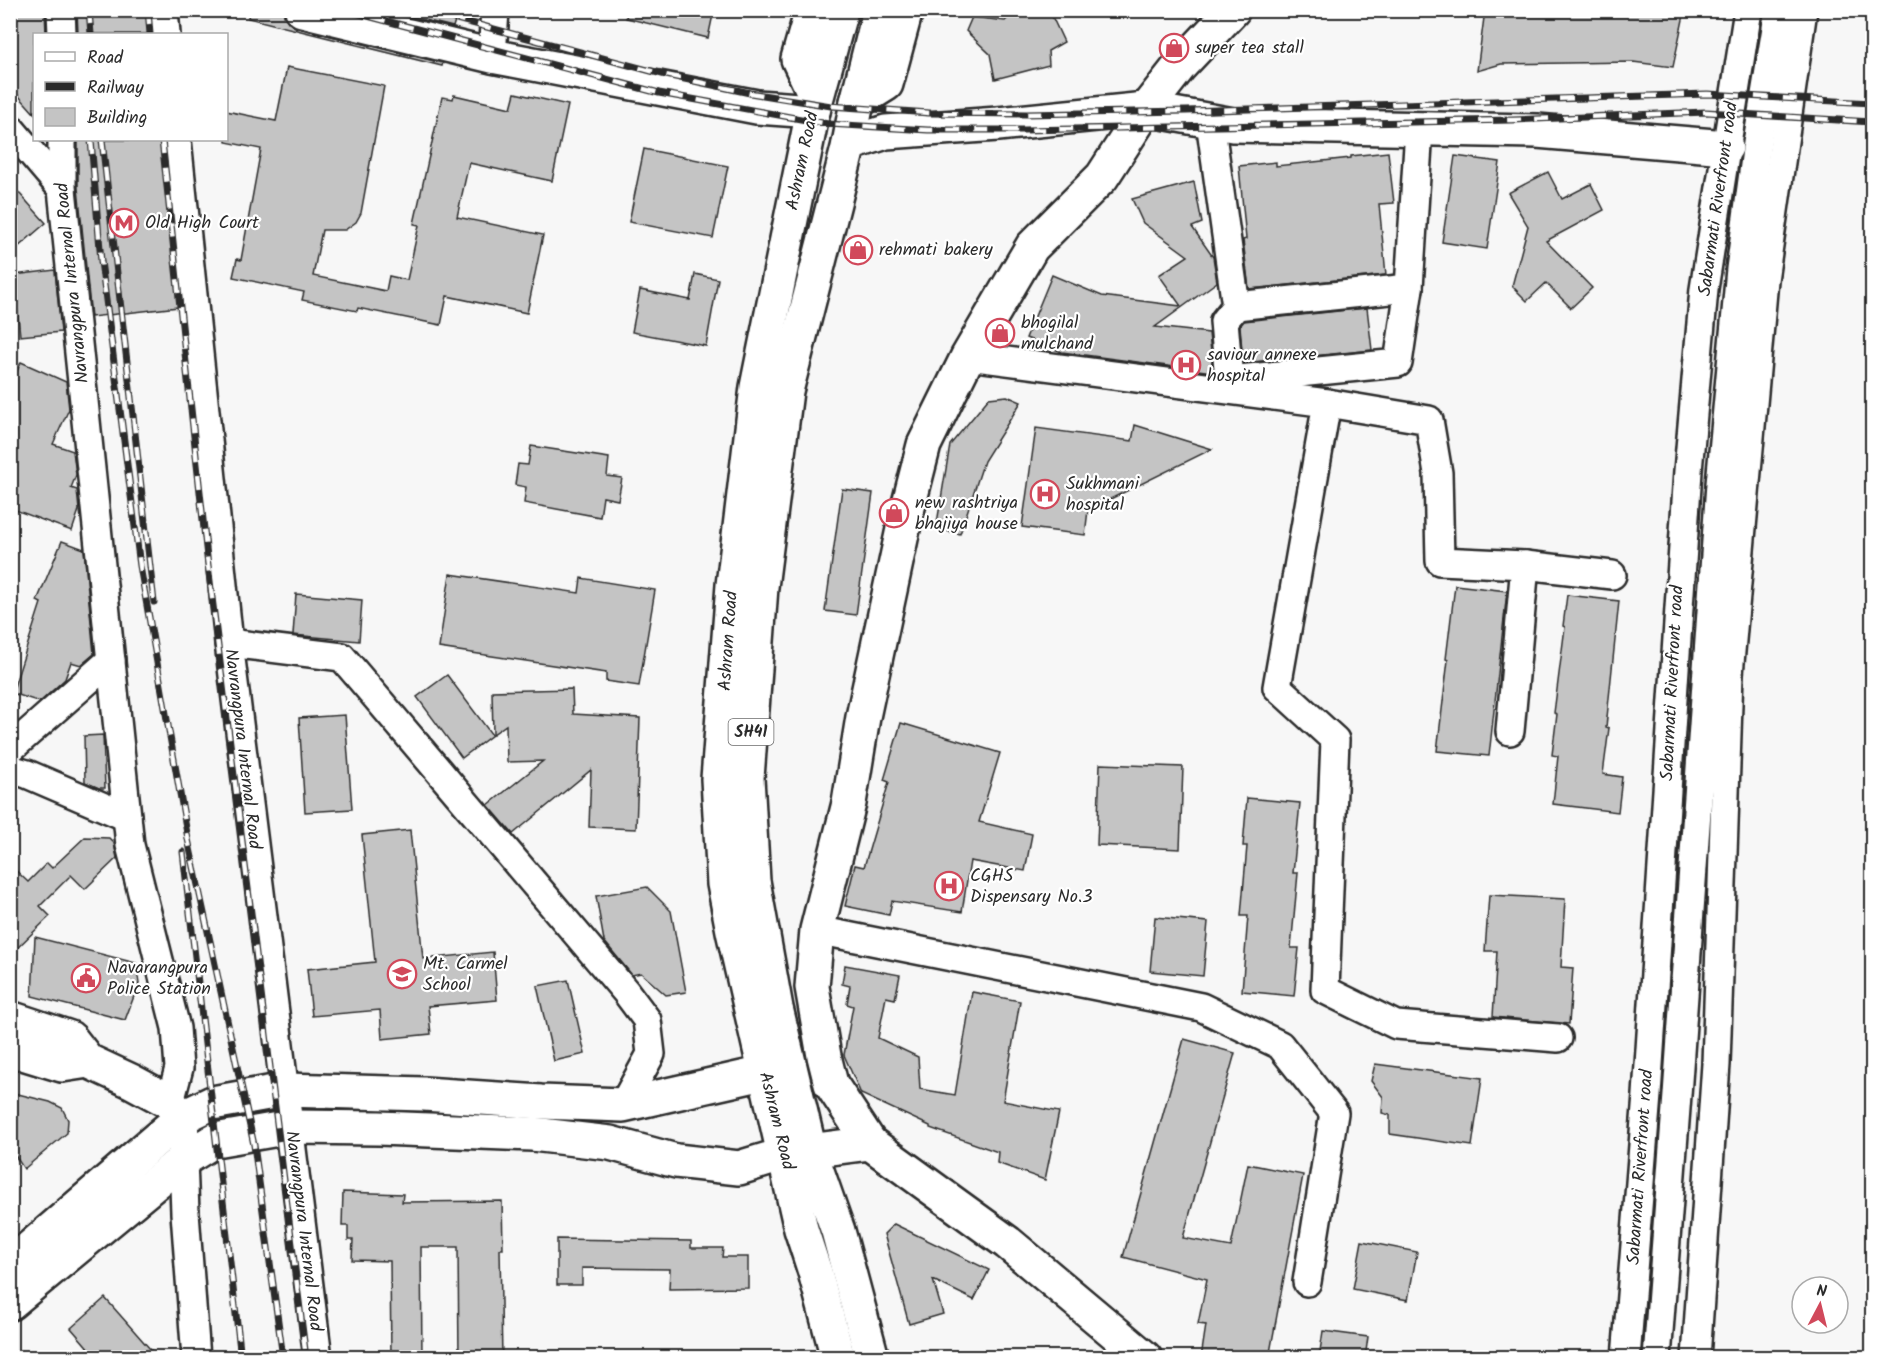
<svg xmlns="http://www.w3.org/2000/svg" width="1883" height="1368" font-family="Kalam,sans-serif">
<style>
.building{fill:#c4c4c4;stroke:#2b2b2b;stroke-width:1.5}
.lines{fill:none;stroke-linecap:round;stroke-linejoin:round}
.minor-casing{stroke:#2b2b2b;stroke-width:32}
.major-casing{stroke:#2b2b2b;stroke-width:38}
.minor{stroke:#fff;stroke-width:27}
.major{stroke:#fff;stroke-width:33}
.rail-casing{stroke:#2b2b2b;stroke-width:7}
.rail{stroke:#fff;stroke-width:4.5;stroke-dasharray:14;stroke-linecap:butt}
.labels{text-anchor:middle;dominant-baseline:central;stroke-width:4.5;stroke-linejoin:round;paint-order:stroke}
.shield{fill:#fff;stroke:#6b6b6b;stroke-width:1.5}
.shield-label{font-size:16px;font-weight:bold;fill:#2b2b2b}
.poi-label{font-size:18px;fill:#2b2b2b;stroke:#fff;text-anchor:start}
.street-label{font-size:18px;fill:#2b2b2b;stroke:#fff}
</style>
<rect width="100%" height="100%" fill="#f7f7f7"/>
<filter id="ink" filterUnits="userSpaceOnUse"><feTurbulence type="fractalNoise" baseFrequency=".0167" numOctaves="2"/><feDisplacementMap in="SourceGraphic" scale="12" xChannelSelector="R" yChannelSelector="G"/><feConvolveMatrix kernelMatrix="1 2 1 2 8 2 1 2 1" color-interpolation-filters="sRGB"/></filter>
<g filter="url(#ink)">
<g class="building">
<polygon points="10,10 45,10 46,34 34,34 34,113 10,86"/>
<polygon points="77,10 148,10 150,34 78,34"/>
<polygon points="249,10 284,10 284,16 289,23 298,28 443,63 442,66 248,18"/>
<polygon points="384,10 458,10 453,27"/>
<polygon points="627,10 714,10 708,38 626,18"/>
<polygon points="1017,10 1049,10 1064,42 1048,51 1049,65 995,79 990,54 966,31 972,17 1005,21"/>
<polygon points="1485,10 1685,10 1673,67 1633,62 1501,64 1477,71"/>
<polygon points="287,67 384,86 361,213 356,222 345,230 322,230 313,276 386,291 389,276 407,280 419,225 414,224 442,97 453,99 454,95 511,108 515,93 568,105 552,181 469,163 457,217 543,235 527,313 447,296 441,325 358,308 357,311 302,300 304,292 233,277 237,259 241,260 261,149 226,142 226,111 276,121"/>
<polygon points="78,140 162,140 178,307 91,317 78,188"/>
<polygon points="644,149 728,166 713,238 629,222"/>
<polygon points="1388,152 1394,203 1379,204 1386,275 1249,289 1243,240 1246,239 1239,166 1276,162 1276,166 1351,158 1351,156"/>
<polygon points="1455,156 1500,162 1487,249 1442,242"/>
<polygon points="1548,172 1562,199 1591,184 1604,210 1546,241 1592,288 1571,308 1546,283 1527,301 1512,286 1528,226 1508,193"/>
<polygon points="1194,182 1202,223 1192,227 1213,257 1217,282 1155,327 1209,333 1213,372 1062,352 1026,338 1052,275 1102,296 1181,306 1159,275 1188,256 1143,223 1132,199"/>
<polygon points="10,183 46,223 10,254"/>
<polygon points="55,270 61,332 20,336 14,275"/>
<polygon points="695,274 718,279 706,346 632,332 640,290 690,300"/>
<polygon points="1367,308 1372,350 1243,363 1240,326 1244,321"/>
<polygon points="21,362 66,382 69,409 53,444 73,451 76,475 71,488 77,490 79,510 72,531 10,508 10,387"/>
<polygon points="1007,396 1021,402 984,461 960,534 936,529 950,445 989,398"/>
<polygon points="1135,425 1212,449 1088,510 1085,535 1022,527 1036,428 1132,441"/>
<polygon points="531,446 609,458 607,476 622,478 618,500 603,497 600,517 524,503 526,487 515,485 518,464 528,465"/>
<polygon points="842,489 873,493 856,615 825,611"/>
<polygon points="62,541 84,549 94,654 81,665 71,662 65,679 40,702 12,693 41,603 37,601"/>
<polygon points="450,574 579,593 581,578 655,590 639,686 606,681 606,673 439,648"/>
<polygon points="1455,585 1507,591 1489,756 1437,751 1448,660 1446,659"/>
<polygon points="296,594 362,600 359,641 293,635"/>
<polygon points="1567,595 1619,601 1606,727 1609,728 1603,774 1622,777 1618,812 1553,804 1558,756 1552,755 1557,714 1554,713 1565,627 1563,626"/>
<polygon points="447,675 492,735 462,758 417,697"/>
<polygon points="572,689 573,714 640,718 636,829 589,827 591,770 513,834 488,805 543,761 507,762 506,725 493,734 492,691"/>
<polygon points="345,715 352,809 305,812 299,718"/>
<polygon points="901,723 1000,753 979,822 1032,834 1025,871 970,861 962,912 892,901 889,915 845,906 855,865 864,867 889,782 884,780"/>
<polygon points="103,735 105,788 99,788 85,782 84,736"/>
<polygon points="1100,764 1183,767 1180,849 1097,845"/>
<polygon points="1247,798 1300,803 1293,873 1298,873 1291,948 1299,948 1294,996 1242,991 1248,916 1241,916 1247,846 1243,846"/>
<polygon points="410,830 423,959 493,952 497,1000 428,1006 431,1034 382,1039 380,1010 312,1016 307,969 375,962 362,835"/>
<polygon points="85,837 109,838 114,843 117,858 85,889 71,875 40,906 50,916 10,955 10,865 28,882 47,863 52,868"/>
<polygon points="647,887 671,911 686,992 666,995 641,973 632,975 604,941 596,896"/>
<polygon points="1489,895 1565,899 1561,967 1573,968 1569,1024 1493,1017 1497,951 1485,951"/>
<polygon points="1155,917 1208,922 1203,976 1150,971"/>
<polygon points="35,937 136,963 139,983 125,1020 32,996"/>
<polygon points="845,965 900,975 895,999 886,997 878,1038 918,1057 920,1089 955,1095 972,992 1020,1001 1003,1101 1059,1112 1045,1180 997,1163 998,1152 930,1128 930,1126 861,1094 844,1055 853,1006 847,1004 850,986 842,984"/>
<polygon points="568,980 585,1054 554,1061 537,986"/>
<polygon points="1184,1039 1235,1053 1183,1238 1231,1247 1248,1164 1303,1175 1269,1358 1201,1358 1206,1325 1198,1324 1207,1279 1123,1257"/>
<polygon points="1375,1064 1482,1078 1472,1146 1390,1134 1390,1115 1382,1113 1383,1097 1371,1081"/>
<polygon points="10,1092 50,1102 62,1108 68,1120 67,1133 24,1169 10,1148"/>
<polygon points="343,1192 403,1194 402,1202 502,1201 503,1249 500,1249 502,1358 459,1358 458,1247 421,1247 422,1358 391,1358 390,1261 352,1260 353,1240 348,1240 348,1226 342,1226"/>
<polygon points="894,1224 989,1270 974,1300 933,1280 943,1314 909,1324 884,1234"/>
<polygon points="557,1239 691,1241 691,1248 723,1248 722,1257 748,1257 748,1288 669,1289 670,1269 582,1268 582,1285 557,1285"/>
<polygon points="1362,1241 1417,1252 1408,1300 1353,1289"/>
<polygon points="105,1298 158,1358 97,1358 71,1328"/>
<polygon points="1323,1331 1368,1337 1365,1358 1319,1358"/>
</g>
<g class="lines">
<g class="minor-casing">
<g id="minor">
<polyline points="61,10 62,34"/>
<polyline points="164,10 166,34"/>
<polyline points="492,56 495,10"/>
<polyline points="1210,121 1236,306 1224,321 1229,380 1398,363 1409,288 1419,129"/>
<polyline points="10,128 62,189"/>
<polyline points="62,140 62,189 130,845 176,1028 179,1068 170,1102"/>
<polyline points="177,140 229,643 318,1358"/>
<polyline points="1236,306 1409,288"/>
<polyline points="968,356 1327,403 1277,687 1335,740 1325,990 1396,1025 1558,1038"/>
<polyline points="1327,403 1429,420 1438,473 1440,561 1525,565 1612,575"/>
<polyline points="229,643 342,657 626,992 647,1020 651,1054 623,1105"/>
<polyline points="1510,731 1525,565"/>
<polyline points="10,749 111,660"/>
<polyline points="10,769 27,774 127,817"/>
<polyline points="817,930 1201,1007 1280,1045 1334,1113 1307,1282"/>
<polyline points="183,1160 185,1213 196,1358"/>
<polyline points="1626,1358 1647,1095 1688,471 1704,289 1748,10"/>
<polyline points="1657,1358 1677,1095 1720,484 1740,269 1757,143 1779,10"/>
<polyline points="1696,1358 1716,1064 1729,674 1764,280 1803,10"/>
</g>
</g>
<g class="major-casing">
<g id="major">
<polyline points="302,10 492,56 757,107 813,111"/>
<polyline points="812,10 798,59 816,97"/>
<polyline points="857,102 886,84 906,10"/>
<polyline points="849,144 886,132 998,124 1146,109 1233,125 1537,131 1726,147"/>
<polyline points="10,1018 70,1038 88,1061 131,1081 170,1102 181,1118 182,1141"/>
<polyline points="10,1049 62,1065 88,1061"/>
<polyline points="10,1265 181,1118 212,1103 285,1090 424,1094 541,1102 623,1105 764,1073 784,1064"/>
<polyline points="10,1303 183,1160 215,1140 290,1127 379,1128 532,1134 610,1143 676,1161 739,1168 785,1154 870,1143"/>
<polyline points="838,1358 815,1272 801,1229 733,931 724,884 718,779 733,585 757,387 813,111 841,10"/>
<polyline points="872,1358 838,1231 810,1151 776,1008 753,881 747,778 761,587 786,391 849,144 857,102 880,10"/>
<polyline points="1145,1358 1008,1243 870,1143 831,1084 824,1056 812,987 817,930 849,803 863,717 906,515 924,445 968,356 1032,247 1102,177 1146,109 1179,67 1233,10"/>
</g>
</g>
<use href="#minor" class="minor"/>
<use href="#major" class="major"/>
<g class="rail-casing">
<g id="rail">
<polyline points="89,10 91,34"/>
<polyline points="148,10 150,34"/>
<polyline points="345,10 659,93 828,124 928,130 1024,130 1512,120 1706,112 1872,122"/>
<polyline points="423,10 666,75 750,93 831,106 929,113 1026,114 1186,111 1707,94 1872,103"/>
<polyline points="91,140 101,261 140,566 188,839 254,1145 283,1358"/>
<polyline points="102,140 154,602"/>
<polyline points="162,140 207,557 306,1358"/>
<polyline points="183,852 241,1358"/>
</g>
</g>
<use href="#rail" class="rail"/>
</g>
</g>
<defs>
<g id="shop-ring" transform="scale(1.5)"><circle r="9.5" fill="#fff" stroke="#d1495b" stroke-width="1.5"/><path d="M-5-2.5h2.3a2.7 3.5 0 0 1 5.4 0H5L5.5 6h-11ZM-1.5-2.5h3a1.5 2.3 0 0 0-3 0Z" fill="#d1495b"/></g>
<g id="metro-ring" transform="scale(1.5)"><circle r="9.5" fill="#fff" stroke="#d1495b" stroke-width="1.5"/><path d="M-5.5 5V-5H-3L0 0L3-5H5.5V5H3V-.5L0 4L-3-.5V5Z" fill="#d1495b"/></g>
<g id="hospital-ring" transform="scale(1.5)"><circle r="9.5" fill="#fff" stroke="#d1495b" stroke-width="1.5"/><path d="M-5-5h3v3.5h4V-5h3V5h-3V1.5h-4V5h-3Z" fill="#d1495b"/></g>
<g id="school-ring" transform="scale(1.5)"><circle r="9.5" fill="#fff" stroke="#d1495b" stroke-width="1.5"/><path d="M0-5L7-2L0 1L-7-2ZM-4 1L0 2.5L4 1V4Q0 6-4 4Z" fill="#d1495b"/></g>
<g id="civic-ring" transform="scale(1.5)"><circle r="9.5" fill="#fff" stroke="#d1495b" stroke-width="1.5"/><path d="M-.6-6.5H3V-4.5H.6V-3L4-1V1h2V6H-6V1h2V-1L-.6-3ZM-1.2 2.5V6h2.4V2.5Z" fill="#d1495b"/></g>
</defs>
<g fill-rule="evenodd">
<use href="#shop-ring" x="1174" y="48"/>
<use href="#metro-ring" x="124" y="223"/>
<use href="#shop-ring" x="858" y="250"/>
<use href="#shop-ring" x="1000" y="333"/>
<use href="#hospital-ring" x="1186" y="365"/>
<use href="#hospital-ring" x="1045" y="494"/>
<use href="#shop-ring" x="894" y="513"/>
<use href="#hospital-ring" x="949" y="886"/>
<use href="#school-ring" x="402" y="974"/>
<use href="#civic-ring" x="86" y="978"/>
</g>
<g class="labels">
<rect class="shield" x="728.5" y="719" width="45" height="26" rx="4.5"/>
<g class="shield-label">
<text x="751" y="732">SH41</text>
</g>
<g class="poi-label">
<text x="1195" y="48">super tea stall</text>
<text x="145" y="223">Old High Court</text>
<text x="879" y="250">rehmati bakery</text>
<text x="1021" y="323">bhogilal<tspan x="1021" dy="21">mulchand</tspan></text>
<text x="1207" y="355">saviour annexe<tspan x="1207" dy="21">hospital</tspan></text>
<text x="1066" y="484">Sukhmani<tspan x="1066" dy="21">hospital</tspan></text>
<text x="915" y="503">new rashtriya<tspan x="915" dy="21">bhajiya house</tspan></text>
<text x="970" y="876">CGHS<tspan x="970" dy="21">Dispensary No.3</tspan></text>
<text x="423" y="964">Mt. Carmel<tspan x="423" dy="21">School</tspan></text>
<text x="107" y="968">Navarangpura<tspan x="107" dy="21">Police Station</tspan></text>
</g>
<g class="street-label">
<text transform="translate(803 161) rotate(-78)">Ashram Road</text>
<text transform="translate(1719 199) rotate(-82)">Sabarmati Riverfront road</text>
<text transform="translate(73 283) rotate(-96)">Navrangpura Internal Road</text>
<text transform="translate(729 641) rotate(-86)">Ashram Road</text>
<text transform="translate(1673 683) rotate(-87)">Sabarmati Riverfront road</text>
<text transform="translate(242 749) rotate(83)">Navrangpura Internal Road</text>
<text transform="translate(776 1121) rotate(76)">Ashram Road</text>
<text transform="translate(1641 1167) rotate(-86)">Sabarmati Riverfront road</text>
<text transform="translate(303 1231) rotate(83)">Navrangpura Internal Road</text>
</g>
</g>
<rect width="1883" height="1368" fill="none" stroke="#fff" stroke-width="36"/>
<rect x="18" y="18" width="1847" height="1332" fill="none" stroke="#2b2b2b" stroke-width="2" filter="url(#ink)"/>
<rect x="33" y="33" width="195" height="108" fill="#ffffff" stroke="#aaaaaa" stroke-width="1.5"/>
<rect x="45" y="52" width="30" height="9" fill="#ffffff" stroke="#aaaaaa" stroke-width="1.5"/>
<text x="87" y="63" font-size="18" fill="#2b2b2b">Road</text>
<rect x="45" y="82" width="30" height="9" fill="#2b2b2b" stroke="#aaaaaa" stroke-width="1.5"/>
<text x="87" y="93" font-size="18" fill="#2b2b2b">Railway</text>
<rect x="45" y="108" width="30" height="18" fill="#c4c4c4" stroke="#aaaaaa" stroke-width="1.5"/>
<text x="87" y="123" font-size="18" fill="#2b2b2b">Building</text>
<g transform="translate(1820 1305) rotate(7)"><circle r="28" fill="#ffffff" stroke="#aaaaaa" stroke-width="1.5"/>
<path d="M0-4.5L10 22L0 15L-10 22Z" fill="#d1495b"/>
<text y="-9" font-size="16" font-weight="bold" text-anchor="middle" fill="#2b2b2b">N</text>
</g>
</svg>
